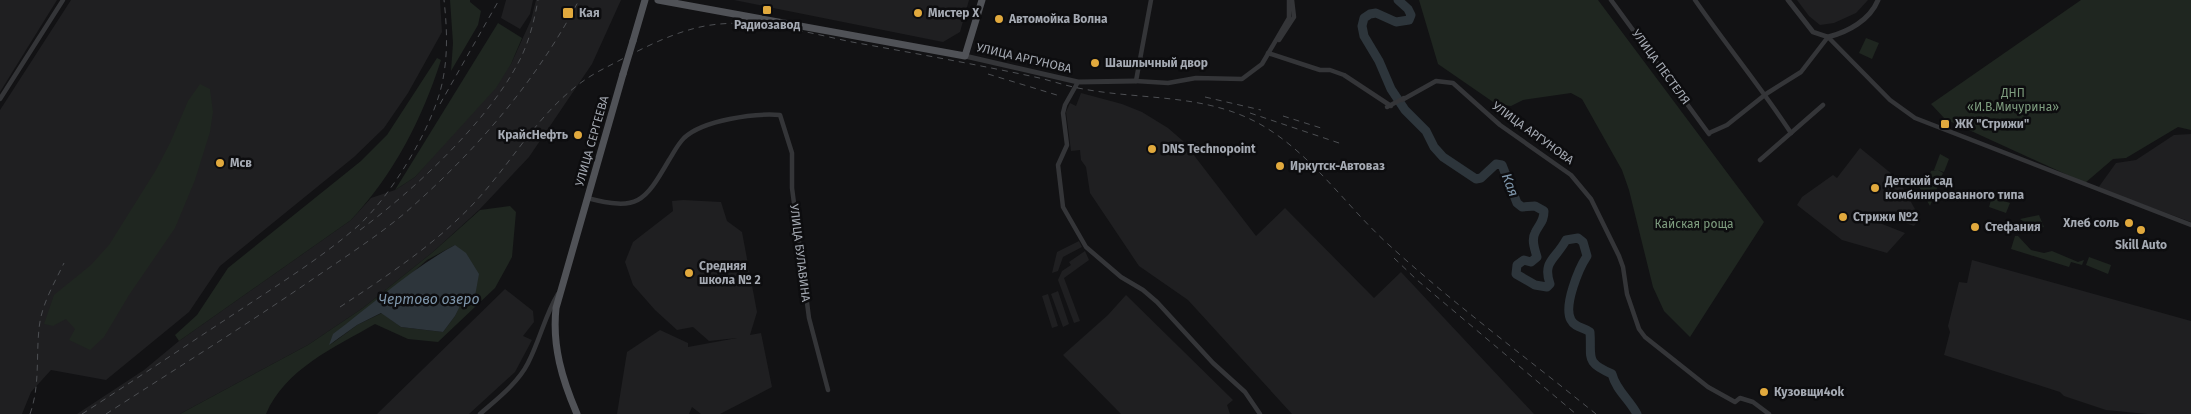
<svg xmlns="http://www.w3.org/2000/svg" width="2191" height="414" font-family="'Fira Sans',sans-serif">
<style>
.built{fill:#1f1f21}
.green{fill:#1f2620;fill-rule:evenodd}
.water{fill:#2d353b}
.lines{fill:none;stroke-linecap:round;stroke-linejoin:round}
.river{stroke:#2d353b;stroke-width:9}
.minor{stroke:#343538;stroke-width:4.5}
.tertiary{stroke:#343538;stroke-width:5}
.primary{stroke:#505257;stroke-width:7}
.rail{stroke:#4d4f53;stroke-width:1;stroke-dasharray:6 5;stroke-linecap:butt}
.minor-bridge{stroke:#343538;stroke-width:4.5}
.primary-bridge{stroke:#505257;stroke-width:7}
.poi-dot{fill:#e1a93d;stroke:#0d0d0f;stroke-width:2}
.labels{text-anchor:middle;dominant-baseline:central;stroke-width:5;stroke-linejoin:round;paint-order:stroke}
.poi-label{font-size:12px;font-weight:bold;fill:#a5aab3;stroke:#0d0d0f;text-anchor:start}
.street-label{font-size:12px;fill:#a5aab3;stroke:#0d0d0f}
.park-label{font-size:12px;fill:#7e9d7f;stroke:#0d0d0f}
.water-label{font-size:14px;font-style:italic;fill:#7f97ac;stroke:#0d0d0f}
</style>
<rect width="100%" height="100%" fill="#121214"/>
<g class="built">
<polygon points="0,0 57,0 0,92"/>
<polygon points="71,0 440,0 442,32 408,93 384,128 354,157 220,266 189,312 106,380 51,370 31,392 22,414 0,414 0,110"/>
<polygon points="506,0 533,0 530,14 520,29 501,18"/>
<polygon points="536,0 621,0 592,64 529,157 479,210 433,252 363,308 308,345 180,414 77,414 144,370 179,341 351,220 371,198 395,190 415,177 511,64 531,20"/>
<polygon points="734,0 969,0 960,32 943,42"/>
<polygon points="1797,0 1868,0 1856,13 1834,23 1820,25 1809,16"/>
<polygon points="1081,93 1122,104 1142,112 1168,128 1183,141 1256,236 1285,208 1374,298 1401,272 1534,414 1292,414 1188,300 1139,266 1090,193 1086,167 1081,160 1080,150 1071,151 1066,112 1070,103 1076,106"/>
<polygon points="2191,134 2191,222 2098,188 2116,163 2136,160 2174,135"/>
<polygon points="1860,148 1898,179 1920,218 1914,226 1876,213 1872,220 1905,233 1887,253 1842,240 1797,205 1802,197 1833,175 1837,178"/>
<polygon points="683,200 721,202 727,221 742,232 757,312 750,335 761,333 772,387 720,414 701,414 692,407 689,414 617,414 627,352 660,330 688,343 688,347 737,338 709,341 693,327 677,330 655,310 633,285 625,262 633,242 673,211 672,201"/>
<polygon points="1079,241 1082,247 1063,257 1058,271 1052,273 1057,252"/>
<polygon points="1085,251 1089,260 1064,278 1080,321 1074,323 1058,280 1062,271 1071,265 1069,262"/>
<polygon points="1972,260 2191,321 2191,414 2147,414 2106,410 2064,396 2060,392 1944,355 1950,332 1948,326 1959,282 1967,283"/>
<polygon points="505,289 533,311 534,322 523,336 532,340 515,372 469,414 377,414"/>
<polygon points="1058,291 1069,324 1063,327 1051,294"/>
<polygon points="1048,294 1058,326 1052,328 1042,296"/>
<polygon points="1126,295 1233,400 1227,405 1230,414 1121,414 1063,355 1108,315"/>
</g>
<g class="green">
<polygon points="450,0 470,0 470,2 481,11 478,25 451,71 453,43"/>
<polygon points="1419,0 1598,0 1764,222 1690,337 1664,311 1653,287 1629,190 1622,170 1582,99 1571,93 1523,100 1511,106 1496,104 1438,64"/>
<polygon points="2081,0 2191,0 2191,130 2178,127 2126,158 2113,159 2085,183 1945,119 1931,104"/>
<polygon points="498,23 522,38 511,64 496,88 415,177 395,190"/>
<polygon points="1866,38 1879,43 1872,59 1859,53"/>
<path d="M437,58l4,2c-19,59 -47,114 -90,160l-172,121 -4,-6 22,-20 31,-47 133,-107 26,-26z"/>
<polygon points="200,84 210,89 213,112 210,132 195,180 175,228 129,295 104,337 90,350 69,340 75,329 66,319 53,326 44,324 54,295 91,265 109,245 156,170 170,143 188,101"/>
<polygon points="1940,154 1949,159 1944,172 1938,170 1943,173 1930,206 1918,185 1927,181 1931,171 1937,170 1934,170"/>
<polygon points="1992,197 2010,203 2006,213 1989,207"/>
<path d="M510,206l6,6 -4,45 -17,31 -57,54 -30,-3 -33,-15c-40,23 -90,45 -109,90h-86l128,-69 55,-37 70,-56 47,-42zM455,245l7,56 -7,15 -12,16 -42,-5 -19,-14 -25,12 -27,20 97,-85z"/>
<polygon points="2039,215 2044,227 2034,229 2020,219"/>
<polygon points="2015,236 2018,236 2031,250 2044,253 2052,251 2078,262 2084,260 2082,265 2071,262 2069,267 2011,249"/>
<polygon points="2089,257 2111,265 2108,274 2086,265"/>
</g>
<path class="water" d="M455,245l11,8 13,21 -4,22 -5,8 -8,-2 -7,14 -12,16 -42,-5 -20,-14 -24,12 -28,20 4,-11c40,-30 78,-65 122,-89z"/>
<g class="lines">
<path class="river" d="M1398,0l10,9 3,6 -2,5 -13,2 -20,-9 -6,1 -6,4 -2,8 2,10 15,25 12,28 14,21 21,21 8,16 9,10 33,22 5,-1 15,-14 6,1 15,38 5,4 13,-1 9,5c0,11 -5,13 -9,22 -4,7 0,17 2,24l-6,5 -7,-2 -7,5 -1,9 19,11 12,2 3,-3c-8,-23 6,-25 16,-44l12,-2 5,4 4,14c-8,12 -24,50 -16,64 4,8 13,7 19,12 2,26 -6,30 22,42 4,16 17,25 25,40"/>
<g class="minor">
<polyline points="1151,0 1136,81 1168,83 1196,78 1242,79 1262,64 1289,18 1289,0"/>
<polyline points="1611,0 1709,134"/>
<path d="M1695,0c31,45 66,87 96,133"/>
<polyline points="1279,40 1294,17 1292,0"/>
<polyline points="1268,53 1320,70 1330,70 1344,75 1391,106"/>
<polyline points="1078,82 1065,105 1063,113 1067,145 1058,165 1063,207 1086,247 1121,277 1143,290 1157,302 1213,363 1245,392 1260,414"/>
<polyline points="0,99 63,0"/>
<polyline points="1402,100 1436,81 1453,83 1500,125 1571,175 1591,199 1619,256 1623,267 1627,294 1639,329 1645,337 1708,387 1735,402 1740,398 1753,402 1769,414"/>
<polyline points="1709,133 1727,125 1766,94 1801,72 1828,37 1890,100 1915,118 2191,225"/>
<polyline points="1760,160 1823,105"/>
<path d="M587,198c51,13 57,5 82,-38 5,-8 9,-16 15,-22 19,-18 71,-25 96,-23l12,38v35l17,130 19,72"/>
<path d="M480,414c17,-15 38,-31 48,-51 12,-23 17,-48 30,-69"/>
</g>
<g class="tertiary">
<path d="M1788,0l25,32 15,5c20,-5 42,-17 50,-37"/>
<polyline points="965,56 1078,82 1136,81"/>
</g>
<g class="primary">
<polyline points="658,0 965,56 982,0"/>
<polyline points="633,41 645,0"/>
<path d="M577,414c-15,-35 -25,-68 -21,-106l67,-234"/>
</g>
<g class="rail">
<polyline points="988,74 1060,96"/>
<polyline points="1205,97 1261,110"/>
<polyline points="440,104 499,0"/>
<polyline points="1250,113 1342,144"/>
<polyline points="1283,116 1321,128"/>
<path d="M360,230c53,-39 126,-107 157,-165 11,-19 17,-43 21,-65"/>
<polyline points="1394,258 1417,280 1576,414"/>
<path d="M340,307c47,-31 97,-64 135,-105 43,-46 70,-103 128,-133 35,-18 76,-42 117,-45 44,-4 89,9 132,18 61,11 122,22 183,35 14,3 28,8 43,11 64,13 129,4 187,39 49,30 82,80 124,118 66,60 138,113 207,169"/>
<path d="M30,414c10,-28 6,-56 9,-85 2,-24 15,-45 25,-66"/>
<path d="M82,414c51,-33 102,-67 152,-100 42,-28 86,-55 124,-88 34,-31 77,-102 85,-147 5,-26 4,-52 1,-79"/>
<path d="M106,414c68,-44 137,-87 204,-133 32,-22 65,-43 95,-68 70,-61 131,-131 174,-213"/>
</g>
<polyline class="minor-bridge" points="1387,107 1404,98"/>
<polyline class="primary-bridge" points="623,74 633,41"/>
</g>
<g class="poi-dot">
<rect x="762" y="5" width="10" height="10" rx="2.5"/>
<rect x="562" y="7" width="12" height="12" rx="2.5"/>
<circle cx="918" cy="13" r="5"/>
<circle cx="999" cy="19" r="5"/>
<circle cx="1095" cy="63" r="5"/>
<rect x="1940" y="119" width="10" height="10" rx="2.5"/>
<circle cx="578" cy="135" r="5"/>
<circle cx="1152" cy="149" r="5"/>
<circle cx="220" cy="163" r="5"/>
<circle cx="1280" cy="166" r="5"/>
<circle cx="1875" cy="188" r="5"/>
<circle cx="1843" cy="217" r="5"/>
<circle cx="2129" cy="223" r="5"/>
<circle cx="1975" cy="227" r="5"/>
<circle cx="2141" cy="230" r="5"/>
<circle cx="689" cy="273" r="5"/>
<circle cx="1764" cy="392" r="5"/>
</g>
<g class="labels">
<g class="poi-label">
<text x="579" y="13">Кая</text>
<text x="928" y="13">Мистер Х</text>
<text x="1009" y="19">Автомойка Волна</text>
<text x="767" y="25" text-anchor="middle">Радиозавод</text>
<text x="1105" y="63">Шашлычный двор</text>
<text x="1955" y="124">ЖК "Стрижи"</text>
<text x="568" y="135" text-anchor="end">КрайсНефть</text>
<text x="1162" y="149">DNS Technopoint</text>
<text x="230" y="163">Мсв</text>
<text x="1290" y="166">Иркутск-Автоваз</text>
<text x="1885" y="181">Детский сад<tspan x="1885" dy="14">комбинированного типа</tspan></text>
<text x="1853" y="217">Стрижи №2</text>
<text x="2119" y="223" text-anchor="end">Хлеб соль</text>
<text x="1985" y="227">Стефания</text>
<text x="2141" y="245" text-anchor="middle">Skill Auto</text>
<text x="699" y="266">Средняя<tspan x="699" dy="14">школа № 2</tspan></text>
<text x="1774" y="392">Кузовщи4оk</text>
</g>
<g class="street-label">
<text transform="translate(1024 58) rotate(13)">УЛИЦА АРГУНОВА</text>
<text transform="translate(1661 67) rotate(54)">УЛИЦА ПЕСТЕЛЯ</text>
<text transform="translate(1533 133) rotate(36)">УЛИЦА АРГУНОВА</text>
<text transform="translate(592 141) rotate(-74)">УЛИЦА СЕРГЕЕВА</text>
<text transform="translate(800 253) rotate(83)">УЛИЦА БУЛАВИНА</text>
</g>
<g class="park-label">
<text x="2013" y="93">ДНП<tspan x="2013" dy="14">«И.В.Мичурина»</tspan></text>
<text x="1694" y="224">Кайская роща</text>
</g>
<g class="water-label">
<text transform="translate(1510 185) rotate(69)">Кая</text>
<text x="429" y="299">Чертово озеро</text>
</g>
</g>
</svg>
